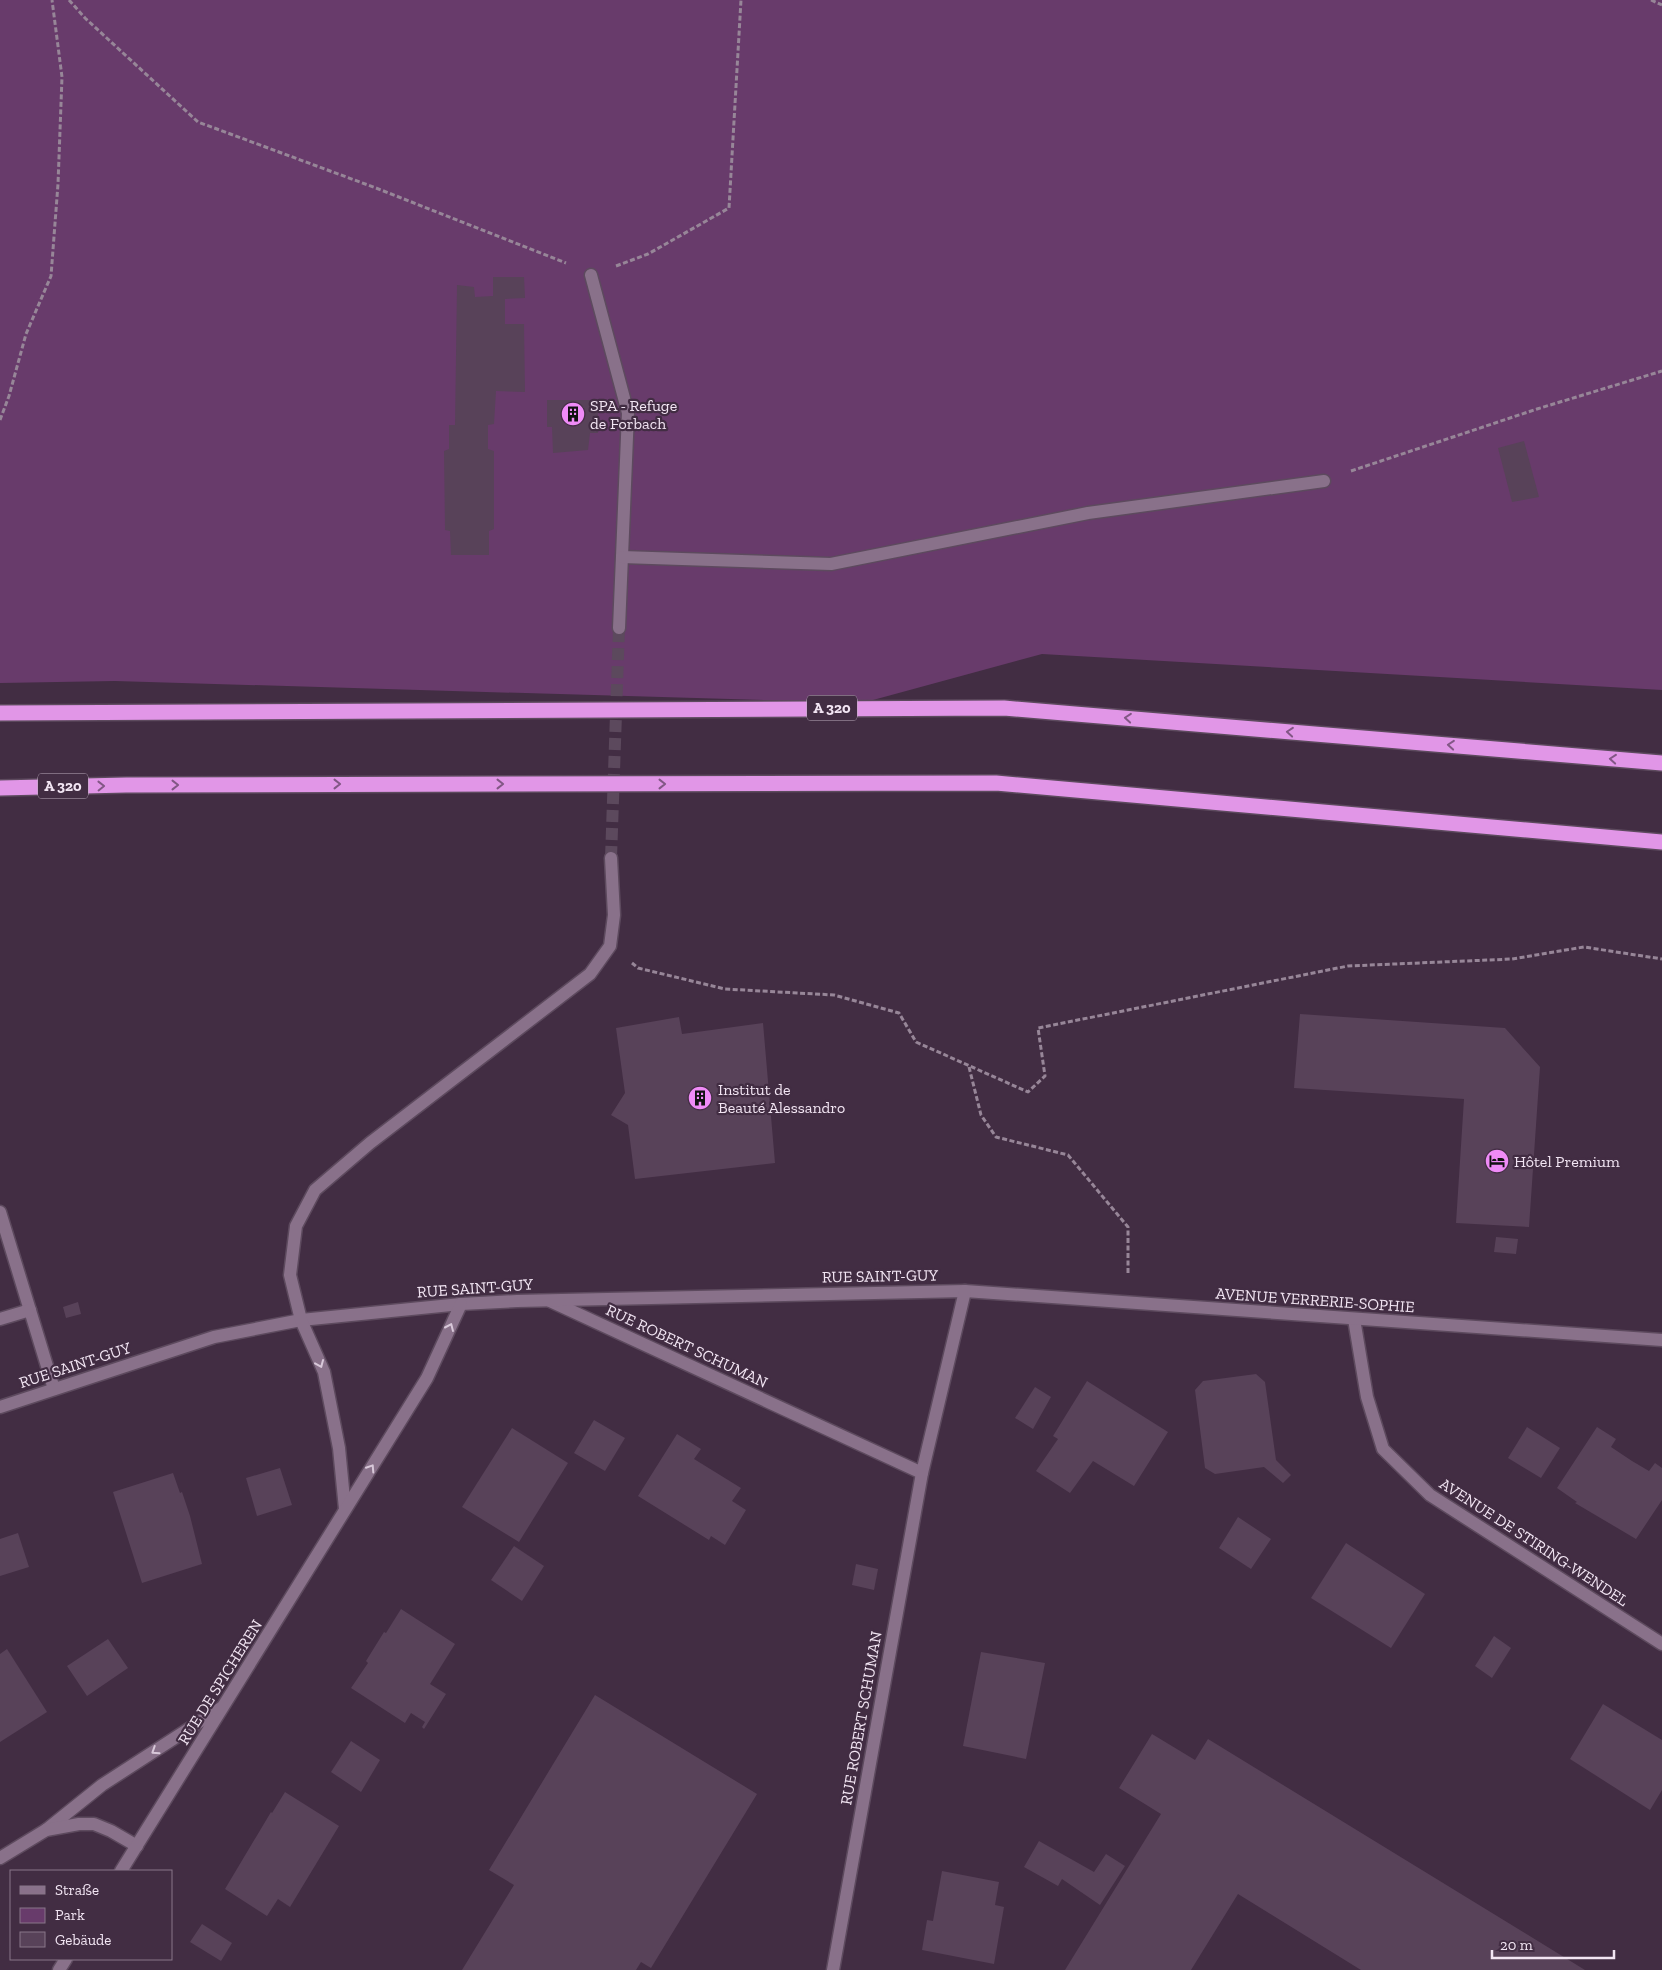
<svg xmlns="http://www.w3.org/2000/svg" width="1662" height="1970" font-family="'Zilla Slab',serif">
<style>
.green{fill:#683b6b}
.building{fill:#584259}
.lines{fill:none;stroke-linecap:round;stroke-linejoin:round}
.minor-tunnel{stroke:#5c495d;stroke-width:12;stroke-dasharray:12 6;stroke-linecap:butt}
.minor-casing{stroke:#5d4a5e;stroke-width:15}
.highway-casing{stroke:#5d4a5e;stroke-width:18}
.path{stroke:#978698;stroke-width:3;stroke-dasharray:5 2.5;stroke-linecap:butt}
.minor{stroke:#89718a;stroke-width:12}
.highway{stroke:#e196e7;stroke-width:15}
.oneway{stroke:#825785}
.oneway2{stroke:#d8c8d9}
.labels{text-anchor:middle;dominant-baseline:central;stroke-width:4.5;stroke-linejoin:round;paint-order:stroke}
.shield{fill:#422d43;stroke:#bdaebe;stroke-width:1}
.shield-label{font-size:15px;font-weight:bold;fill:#f2e5f3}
.poi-label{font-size:16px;fill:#f2e5f3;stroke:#422d43;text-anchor:start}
.street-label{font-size:16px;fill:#f2e5f3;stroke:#422d43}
</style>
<rect width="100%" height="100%" fill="#422d43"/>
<polygon class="green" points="0,0 1662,0 1662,690 1042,654 862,703 115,681 0,683"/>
<g class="building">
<polygon points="493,277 524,277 525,298 505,299 505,324 524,324 525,392 496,391 494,424 488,425 488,449 494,451 494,529 489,531 489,555 451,555 450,531 445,530 444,451 449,449 449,425 455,425 457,285 474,287 475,297 493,296"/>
<polygon points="547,400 598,400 598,433 590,433 588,450 553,453 552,427 547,427"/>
<polygon points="1524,441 1539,497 1512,502 1498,448"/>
<polygon points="1300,1014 1505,1028 1540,1067 1529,1227 1456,1223 1464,1099 1294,1088"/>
<polygon points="679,1017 682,1034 763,1023 775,1163 635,1179 628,1125 611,1115 625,1093 616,1028"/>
<polygon points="1496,1237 1518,1239 1516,1254 1494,1252"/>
<polygon points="78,1302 81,1314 66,1318 63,1307"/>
<polygon points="1256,1374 1265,1382 1276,1460 1291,1475 1283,1483 1264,1467 1215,1474 1205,1468 1195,1390 1203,1381"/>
<polygon points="1087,1381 1168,1432 1134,1486 1093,1461 1070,1493 1036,1471 1058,1439 1053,1436"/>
<polygon points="1035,1387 1051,1397 1033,1429 1015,1418"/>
<polygon points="594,1420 625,1438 605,1471 574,1453"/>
<polygon points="1527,1427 1560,1448 1541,1478 1508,1458"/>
<polygon points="1597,1427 1616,1439 1611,1447 1632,1461 1649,1471 1655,1463 1662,1468 1662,1500 1636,1539 1575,1503 1577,1502 1557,1488"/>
<polygon points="512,1428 568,1463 519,1542 462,1507"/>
<polygon points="677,1434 701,1449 694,1459 741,1488 732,1501 746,1510 725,1545 711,1536 709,1540 638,1496"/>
<polygon points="280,1468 292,1505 257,1516 246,1478"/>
<polygon points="173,1473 180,1493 182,1492 190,1516 202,1564 142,1583 113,1492"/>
<polygon points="1238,1517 1271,1539 1251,1569 1219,1548"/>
<polygon points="18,1533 29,1567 0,1576 0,1539"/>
<polygon points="1346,1543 1425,1594 1391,1648 1311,1598"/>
<polygon points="514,1546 544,1566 522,1601 491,1580"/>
<polygon points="856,1564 878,1569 874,1590 852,1585"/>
<polygon points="401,1609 455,1644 430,1684 446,1694 424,1729 422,1727 425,1722 411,1713 405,1723 351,1688 368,1663 366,1661 384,1632 386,1633"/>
<polygon points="1494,1636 1511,1648 1492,1678 1475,1666"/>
<polygon points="108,1639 128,1668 87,1696 67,1666"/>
<polygon points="7,1649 47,1712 0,1742 0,1654"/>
<polygon points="981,1652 1045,1663 1026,1759 963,1746"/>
<polygon points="595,1695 757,1794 651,1968 641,1962 636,1970 462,1970 514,1885 489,1870"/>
<polygon points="1603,1704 1662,1740 1662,1790 1650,1810 1570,1759"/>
<polygon points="1152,1734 1195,1760 1208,1739 1585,1970 1361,1970 1238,1894 1191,1970 1065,1970 1161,1814 1119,1788"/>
<polygon points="351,1741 380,1760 361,1792 331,1772"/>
<polygon points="285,1792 339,1826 290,1907 278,1899 267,1916 225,1889 271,1812 272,1813"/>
<polygon points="1039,1841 1094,1872 1106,1854 1125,1866 1100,1905 1062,1879 1058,1886 1024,1867"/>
<polygon points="942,1871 999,1882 995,1905 1004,1907 994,1964 922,1950 927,1920 933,1921"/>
<polygon points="202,1924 232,1943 221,1961 190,1942"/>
</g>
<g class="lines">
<polyline class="minor-tunnel" points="611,858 619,628"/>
<g class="minor-casing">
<g id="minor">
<polyline points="591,275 628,413 619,628"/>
<polyline points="622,557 831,564 1088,513 1324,481"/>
<polyline points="0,1212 54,1389"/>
<polyline points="550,1301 922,1473"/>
<polyline points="0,1319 30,1310"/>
<polyline points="1354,1319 1367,1397 1383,1449 1430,1495 1662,1644"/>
<polyline points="0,1407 214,1337 301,1320 461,1304 517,1301 965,1291 1662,1340"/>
<polyline points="345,1509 339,1448 324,1372 301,1320 290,1275 296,1226 315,1190 370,1143 590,974 610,946 614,915 611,858"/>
<polyline points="46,1830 102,1785 221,1708"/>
<polyline points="0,1858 46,1830 79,1824 94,1824 111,1831 137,1846"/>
<polyline points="121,1871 427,1378 461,1304"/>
<polyline points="59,1970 66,1959"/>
<polyline points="833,1970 922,1473 965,1291"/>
</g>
</g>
<g class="highway-casing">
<g id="highway">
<polyline points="0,713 1004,708 1662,763"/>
<polyline points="0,788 126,785 996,783 1662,842"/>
</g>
</g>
<g class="path">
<polyline points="69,0 85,18 198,122 376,188 566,263"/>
<polyline points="1651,0 1662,5"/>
<polyline points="616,266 648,254 729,208 741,0"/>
<polyline points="0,420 9,396 26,334 51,276 58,184 62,77 52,0"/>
<polyline points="1351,471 1537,409 1662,371"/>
<polyline points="632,963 638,968 725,989 834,995 899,1013 916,1042 1028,1092 1045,1076 1038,1028 1348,966 1512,959 1584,947 1662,959"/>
<polyline points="969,1067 981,1115 996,1137 1068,1155 1128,1227 1128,1274"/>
</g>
<use href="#minor" class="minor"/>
<use href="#highway" class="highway"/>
</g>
<defs><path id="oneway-chevron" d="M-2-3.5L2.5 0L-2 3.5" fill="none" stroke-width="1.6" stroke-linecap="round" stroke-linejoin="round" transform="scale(1.25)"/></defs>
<g class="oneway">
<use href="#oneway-chevron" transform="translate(1128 718) rotate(-175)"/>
<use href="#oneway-chevron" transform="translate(1290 732) rotate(-175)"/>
<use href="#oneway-chevron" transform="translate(1451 745) rotate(-175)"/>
<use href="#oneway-chevron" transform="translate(1613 759) rotate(-175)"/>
<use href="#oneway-chevron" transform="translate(337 784)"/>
<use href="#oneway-chevron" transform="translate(500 784)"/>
<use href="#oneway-chevron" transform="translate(662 784)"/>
<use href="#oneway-chevron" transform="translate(175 785)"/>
<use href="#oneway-chevron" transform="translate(101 786) rotate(-1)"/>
</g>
<g class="oneway2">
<use href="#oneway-chevron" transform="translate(450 1327) rotate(-66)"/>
<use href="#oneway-chevron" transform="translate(320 1364) rotate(67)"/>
<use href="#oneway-chevron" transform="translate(371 1468) rotate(-57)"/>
<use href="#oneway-chevron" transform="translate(155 1751) rotate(147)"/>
</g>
<defs>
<g id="building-disc" transform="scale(1.25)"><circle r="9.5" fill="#ef8bf7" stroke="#422d43"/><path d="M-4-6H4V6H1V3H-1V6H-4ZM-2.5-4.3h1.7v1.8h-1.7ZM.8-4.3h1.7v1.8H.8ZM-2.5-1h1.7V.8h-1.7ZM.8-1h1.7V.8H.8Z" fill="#111"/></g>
<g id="hotel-disc" transform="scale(1.25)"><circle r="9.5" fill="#ef8bf7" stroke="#422d43"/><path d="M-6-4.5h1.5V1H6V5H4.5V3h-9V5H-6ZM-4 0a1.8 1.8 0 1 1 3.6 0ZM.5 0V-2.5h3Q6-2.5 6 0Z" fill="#111"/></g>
</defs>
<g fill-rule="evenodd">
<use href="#building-disc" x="573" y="414"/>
<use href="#building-disc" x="700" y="1098"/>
<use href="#hotel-disc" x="1497" y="1161"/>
</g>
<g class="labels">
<g class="shield">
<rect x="807" y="695.5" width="50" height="25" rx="4"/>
<rect x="38" y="773.5" width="50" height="25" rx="4"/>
</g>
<g class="shield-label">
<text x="832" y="708">A 320</text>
<text x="63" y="786">A 320</text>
</g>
<g class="poi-label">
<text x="590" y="405">SPA - Refuge<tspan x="590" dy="18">de Forbach</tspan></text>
<text x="718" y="1089">Institut de<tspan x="718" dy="18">Beauté Alessandro</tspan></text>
<text x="1514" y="1161">Hôtel Premium</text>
</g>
<g class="street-label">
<text transform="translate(880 1276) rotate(-1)">RUE SAINT-GUY</text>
<text transform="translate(475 1288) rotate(-4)">RUE SAINT-GUY</text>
<text transform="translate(1315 1300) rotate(4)">AVENUE VERRERIE-SOPHIE</text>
<text transform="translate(687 1346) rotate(25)">RUE ROBERT SCHUMAN</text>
<text transform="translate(75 1365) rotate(-18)">RUE SAINT-GUY</text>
<text transform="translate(1534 1542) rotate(33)">AVENUE DE STIRING-WENDEL</text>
<text transform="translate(220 1682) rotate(-58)">RUE DE SPICHEREN</text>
<text transform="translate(861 1718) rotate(-80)">RUE ROBERT SCHUMAN</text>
</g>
</g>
<rect x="10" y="1870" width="162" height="90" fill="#422d43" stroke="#887789"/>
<rect x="20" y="1886" width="25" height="8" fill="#89718a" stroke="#887789"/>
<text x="55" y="1895" font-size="15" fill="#f2e5f3">Straße</text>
<rect x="20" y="1908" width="25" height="15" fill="#683b6b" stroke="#887789"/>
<text x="55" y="1920" font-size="15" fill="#f2e5f3">Park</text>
<rect x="20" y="1932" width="25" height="15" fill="#584259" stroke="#887789"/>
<text x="55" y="1945" font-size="15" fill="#f2e5f3">Gebäude</text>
<path d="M1492 1950v8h122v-8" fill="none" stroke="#f2e5f3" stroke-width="2.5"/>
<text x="1500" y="1950" font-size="15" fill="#f2e5f3" stroke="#422d43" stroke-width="4" paint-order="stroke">20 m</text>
</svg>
